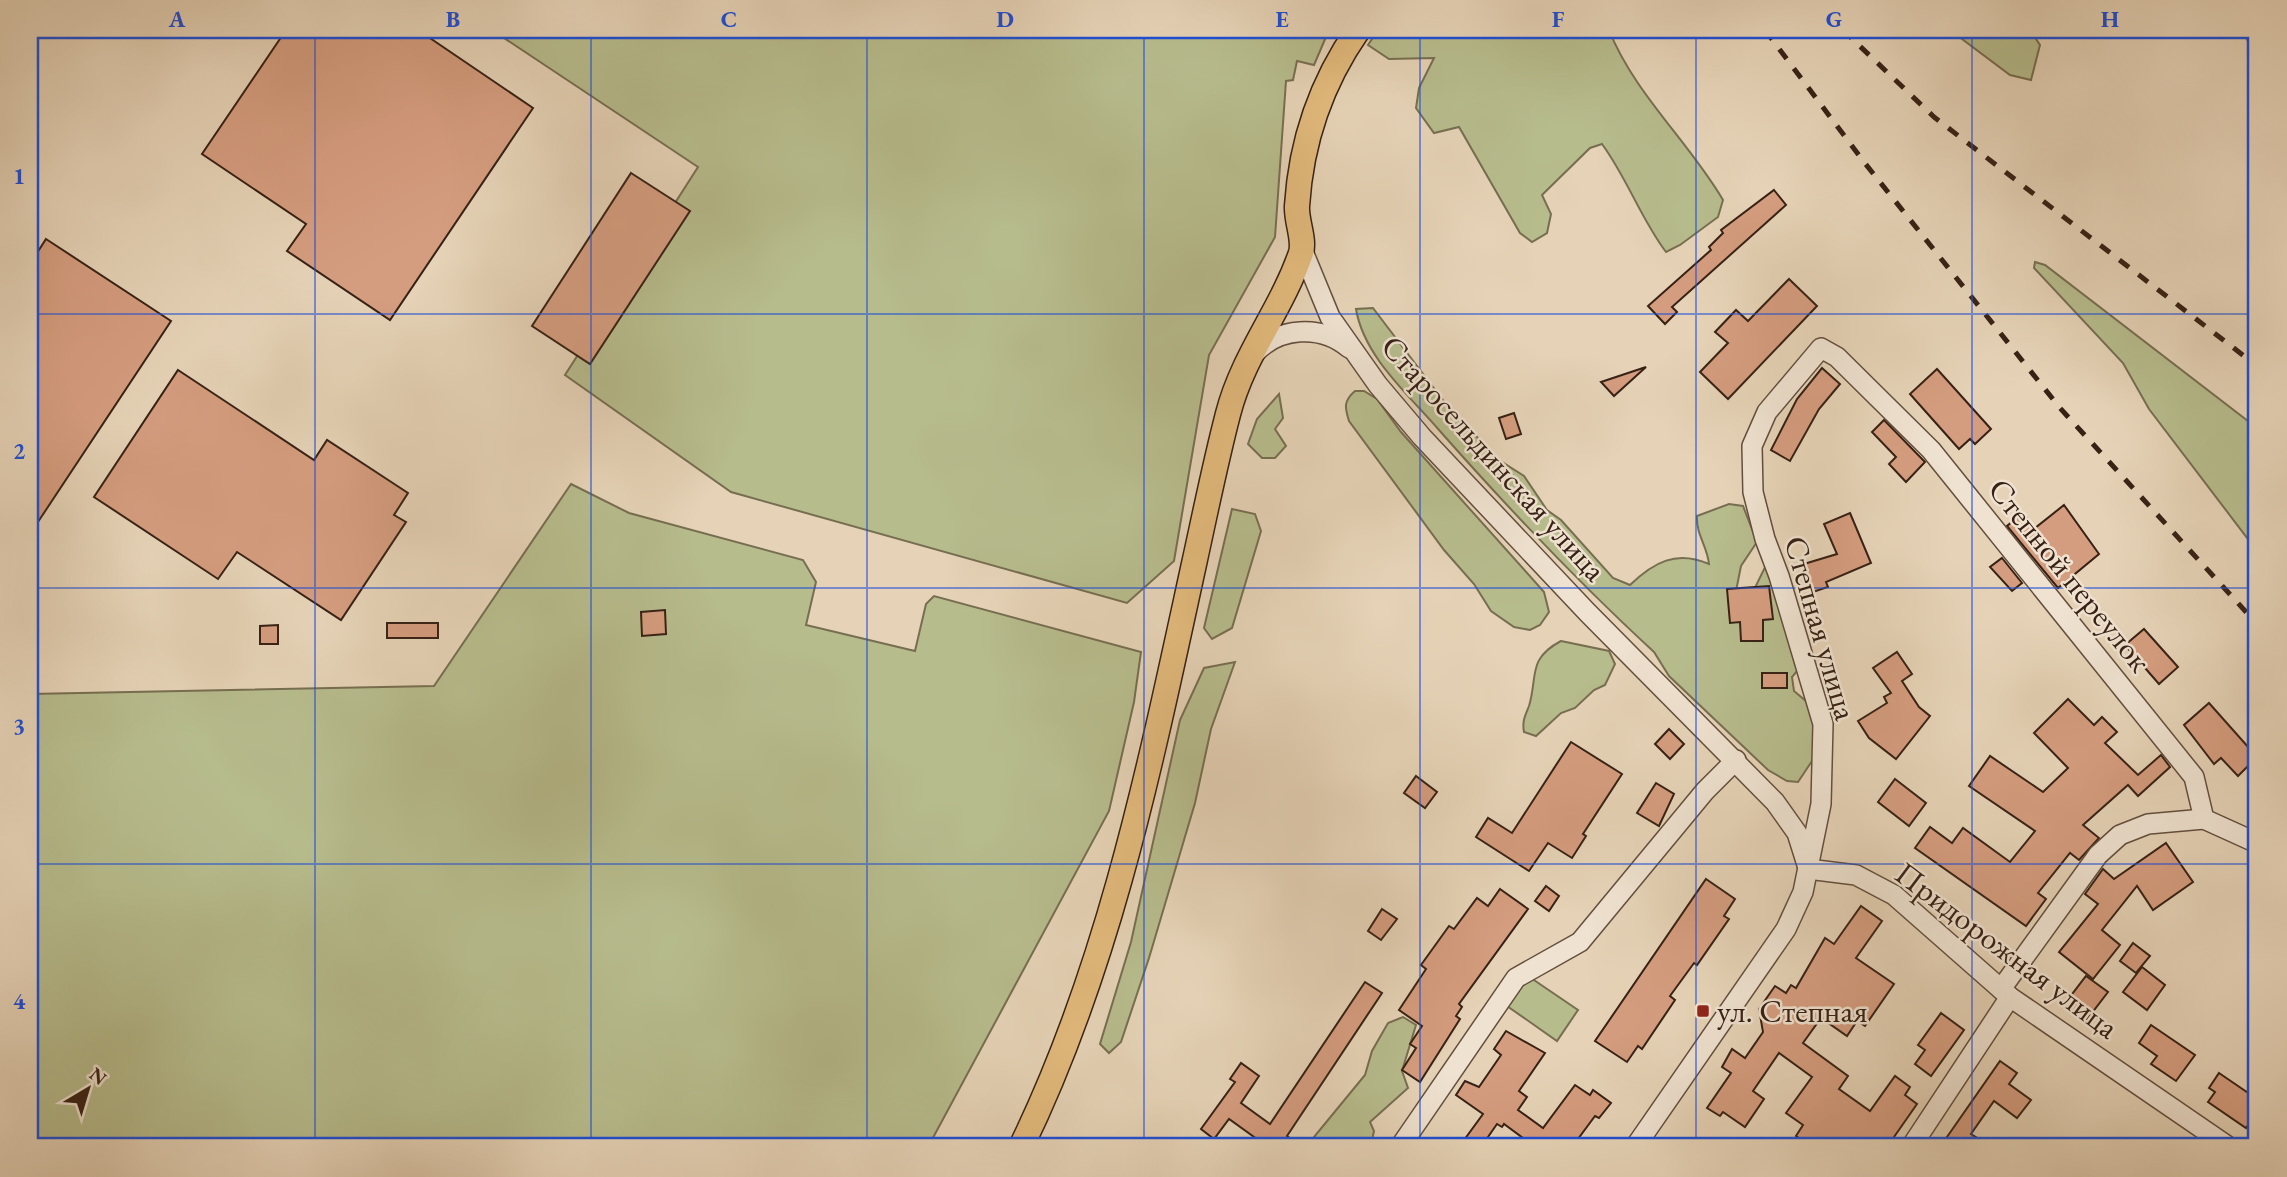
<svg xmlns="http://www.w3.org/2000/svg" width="2287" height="1177" font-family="'EB Garamond',serif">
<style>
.green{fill:#b7bc8d;stroke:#776e51;stroke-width:2}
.building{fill:#d59d7f;stroke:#372115;stroke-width:2}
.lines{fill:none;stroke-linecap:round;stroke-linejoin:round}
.minor-casing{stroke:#634e3e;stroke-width:22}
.major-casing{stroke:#372115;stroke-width:27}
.minor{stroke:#efe2d0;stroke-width:19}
.major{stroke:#e3ba7c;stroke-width:24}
.rail{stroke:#372115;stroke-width:5;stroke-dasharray:12 12;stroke-linecap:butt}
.grid{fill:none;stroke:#1d4ed8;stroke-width:2;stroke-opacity:0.55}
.poi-dot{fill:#8f2418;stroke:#efe2d0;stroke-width:2.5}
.labels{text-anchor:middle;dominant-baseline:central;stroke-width:5;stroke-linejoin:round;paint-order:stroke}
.street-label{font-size:32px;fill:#372115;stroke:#efe2d0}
.poi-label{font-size:32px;fill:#372115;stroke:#efe2d0;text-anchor:start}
.neatline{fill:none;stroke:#1d4ed8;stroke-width:2.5}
.grid-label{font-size:23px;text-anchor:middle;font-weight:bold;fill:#1d4ed8}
</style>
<rect width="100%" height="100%" fill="#e6d3b7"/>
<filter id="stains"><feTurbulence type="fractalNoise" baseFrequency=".00286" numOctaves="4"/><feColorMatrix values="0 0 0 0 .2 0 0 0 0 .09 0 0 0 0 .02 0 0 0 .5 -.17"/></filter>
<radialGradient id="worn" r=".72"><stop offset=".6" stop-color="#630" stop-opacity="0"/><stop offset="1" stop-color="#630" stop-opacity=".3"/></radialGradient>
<g class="green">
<polygon points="492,30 1257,30 1259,32 1259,30 1329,30 1314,65 1297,61 1293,80 1286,81 1275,237 1209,355 1174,561 1127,603 731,492 565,375 698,167"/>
<path d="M1378,30h231c25,63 80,112 114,170l-5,17 -38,28 -14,7c-25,-33 -39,-74 -64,-108l-12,4 -48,47 9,19 -4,19 -15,9 -12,-9 -61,-106 -25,6 -18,-25 3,-20 15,-30 -45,1 -21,-14z"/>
<polygon points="1950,30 2030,30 2040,45 2031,80 2010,75"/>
<polygon points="2035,262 2045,265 2257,428 2257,551 2149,409 2123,363 2034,268"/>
<path d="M1373,308l76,100 50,52 25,16 23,34 14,10 52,58 17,7c24,-23 46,-35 79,-21 -2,-19 -13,-29 -12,-48l32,-12 14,2 14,36 -16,24 -5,25 16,3 15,-31 35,102 -10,12 2,14 19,16v24l13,9 -28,42 -11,-1 -19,-11 -99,-94 -15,-24c-76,-70 -147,-145 -215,-222 -30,-35 -75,-73 -83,-121z"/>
<path d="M1355,391h9l13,8 24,33 143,160 5,20 -9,13 -10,5 -16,-3 -23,-16 -17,-27 -30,-34 -95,-129c-4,-13 -6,-20 6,-30z"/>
<polygon points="1279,394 1283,418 1275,429 1286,446 1275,458 1262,458 1248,444 1257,419"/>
<polygon points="571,484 629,513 803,560 816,582 806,625 915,651 926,604 934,596 1141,652 1134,702 1109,811 928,1147 30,1147 30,694 434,686"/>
<polygon points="1232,509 1255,514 1261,531 1232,628 1212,639 1204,628"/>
<path d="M1561,641l48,10 6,13 -10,21 -11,5 -19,18 -14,5 -25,23 -12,-4c-2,-11 1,-16 5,-26 9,-30 -2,-47 32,-65z"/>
<polygon points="1235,662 1211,729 1195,803 1149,958 1121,1042 1109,1053 1100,1044 1131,942 1180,720 1204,668"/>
<polygon points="1528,976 1578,1010 1557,1041 1507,1006"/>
<polygon points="1403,1017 1416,1025 1402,1071 1408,1088 1370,1122 1374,1131 1372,1140 1357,1147 1317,1147 1314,1137 1365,1075 1372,1051 1388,1023"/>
</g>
<g class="building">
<polygon points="286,30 418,30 533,108 390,320 287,251 306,224 202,154"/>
<polygon points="631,173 690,211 590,364 532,326"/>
<polygon points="1774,190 1786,205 1672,307 1677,312 1665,324 1648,306 1711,250 1709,247 1723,233 1721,230"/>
<polygon points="46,239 171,321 30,534 30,264"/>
<polygon points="1789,279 1817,306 1728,399 1700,372 1728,343 1715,332 1736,310 1748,321"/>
<polygon points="1646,367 1614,396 1601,382"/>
<polygon points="1822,368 1840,384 1819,409 1790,461 1771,450 1797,399"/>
<polygon points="1937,369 1991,429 1975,444 1970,439 1959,449 1910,394"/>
<polygon points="178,370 314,460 327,440 408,493 394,515 406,522 341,620 237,552 218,579 94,497"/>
<polygon points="1514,413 1521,434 1506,439 1499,418"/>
<polygon points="1884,420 1925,462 1906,482 1889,464 1896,457 1872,432"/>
<polygon points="2064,505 2099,554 2058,588 2007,526 2023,513 2035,528"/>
<polygon points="1850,513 1871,563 1826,582 1828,587 1813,592 1804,564 1837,554 1824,524"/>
<polygon points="2002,558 2022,583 2012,591 1990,567"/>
<polygon points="1769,586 1773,619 1763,620 1763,641 1741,641 1740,622 1730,623 1727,589"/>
<polygon points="665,610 666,634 642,636 641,612"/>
<rect x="387" y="623" width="51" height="15"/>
<polygon points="278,625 278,644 260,644 260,626"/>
<polygon points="2144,629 2178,667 2159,684 2125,645"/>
<polygon points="1897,652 1912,674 1902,681 1919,707 1930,716 1896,759 1869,738 1858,721 1887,703 1884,697 1891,693 1873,668"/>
<rect x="1762" y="673" width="25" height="15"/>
<polygon points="2068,699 2094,725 2102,717 2117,732 2105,743 2138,775 2161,755 2170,767 2138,796 2128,785 2083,825 2099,838 2079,860 2070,853 2038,893 2046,899 2026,926 1915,848 1930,827 1952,843 1963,828 2010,862 2035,831 1969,786 1990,756 2043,792 2068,768 2034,733"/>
<polygon points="2209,703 2257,757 2238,776 2221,758 2214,764 2184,725"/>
<polygon points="1669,729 1684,744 1670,759 1655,744"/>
<polygon points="1571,742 1622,774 1583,834 1586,836 1572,858 1548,843 1529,871 1476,837 1488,818 1512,833"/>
<polygon points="1416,776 1437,792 1425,808 1404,793"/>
<polygon points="1895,779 1926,803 1909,826 1878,802"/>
<polygon points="1656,783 1674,794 1659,826 1637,813"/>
<polygon points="2166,843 2193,882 2153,910 2137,886 2102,930 2120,945 2093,979 2059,952 2098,904 2085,894 2103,869 2114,879"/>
<polygon points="1706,879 1735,899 1724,916 1729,919 1697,965 1694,963 1670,996 1675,1000 1642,1049 1638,1046 1627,1062 1595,1041"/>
<polygon points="1546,886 1559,896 1549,911 1535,901"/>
<polygon points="1500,889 1528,909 1459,1004 1462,1007 1456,1016 1460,1019 1420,1082 1402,1070 1416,1048 1410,1044 1422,1026 1399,1010 1426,969 1421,965 1449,926 1454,929 1477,898 1488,906"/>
<polygon points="1861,906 1882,921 1856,958 1894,984 1865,1026 1857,1021 1847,1036 1821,1018 1803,1043 1848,1076 1839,1089 1870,1111 1895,1076 1910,1087 1905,1095 1917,1104 1887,1147 1812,1147 1796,1136 1803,1125 1786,1113 1812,1077 1779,1053 1753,1091 1764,1099 1745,1127 1723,1112 1720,1116 1707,1108 1731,1073 1722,1067 1732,1049 1745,1058 1763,1032 1759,1009 1775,986 1786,993 1791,985 1796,988 1825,938 1834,944"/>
<polygon points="1382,909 1397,919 1381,940 1368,931"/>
<polygon points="2133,943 2150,956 2136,973 2120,961"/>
<polygon points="2142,967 2165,985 2147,1010 2123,992"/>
<polygon points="2086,976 2108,992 2085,1022 2063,1006"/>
<polygon points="1365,982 1382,993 1287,1136 1302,1147 1268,1147 1229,1119 1214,1139 1201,1129 1235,1082 1230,1079 1241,1063 1259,1076 1241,1103 1270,1124"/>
<polygon points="1941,1013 1964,1030 1931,1076 1915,1064 1925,1050 1918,1045"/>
<polygon points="2151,1025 2195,1055 2176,1081 2151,1064 2157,1056 2139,1043"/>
<polygon points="1506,1031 1545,1053 1519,1091 1527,1097 1518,1110 1543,1128 1575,1085 1590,1095 1593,1090 1611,1103 1599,1118 1595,1116 1572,1147 1535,1147 1504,1124 1502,1127 1497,1124 1481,1147 1459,1147 1483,1114 1456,1095 1465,1081 1479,1087 1501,1055 1494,1049"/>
<polygon points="2000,1061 2017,1073 2009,1084 2031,1100 2017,1118 1994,1101 1971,1134 1992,1147 1940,1147"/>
<polygon points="2219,1073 2257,1099 2257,1112 2246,1128 2208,1102 2215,1092 2209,1088"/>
</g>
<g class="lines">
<g class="minor-casing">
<g id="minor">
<polyline points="2254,30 2257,37"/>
<polyline points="1302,249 1330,317 1378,385 1422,437 1587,612 1775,802 1797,833 1808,868"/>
<path d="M1254,354c24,-27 67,-30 95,-6"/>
<polyline points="1808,869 1856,875 1894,895 2010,997 2229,1147"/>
<polyline points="2001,989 2098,855 2120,835 2148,824 2204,819"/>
<polyline points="1400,1147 1516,978 1580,942 1705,791 1736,760"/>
<polyline points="1635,1147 1786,929 1803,892 1821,804 1823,724 1779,576 1765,539 1753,492 1752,446 1767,412 1821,348 1837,357 1931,450 2194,777 2204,819 2257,843"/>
<polyline points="1911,1147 2010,997"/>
</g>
</g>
<g class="major-casing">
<path id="major" d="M1021,1147c89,-182 130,-386 173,-583 11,-50 21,-100 34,-150 15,-59 54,-105 73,-161 4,-14 -5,-32 -4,-47 4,-64 24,-123 61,-176"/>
</g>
<use href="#minor" class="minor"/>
<use href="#major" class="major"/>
<g class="rail">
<polyline points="1765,30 1864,162 2060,408 2257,624"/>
<polyline points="1843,30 1934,117 2257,366"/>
</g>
</g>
<path class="grid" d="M315,30v1117M591,30v1117M867,30v1117M1144,30v1117M1420,30v1117M1696,30v1117M1972,30v1117M30,314h2227M30,588h2227M30,864h2227"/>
<rect class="poi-dot" x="1696" y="1004" width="14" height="14" rx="3.5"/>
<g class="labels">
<g class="street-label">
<text transform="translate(1494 458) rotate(48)">Старосельдинская улица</text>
<text transform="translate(2070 575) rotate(51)">Степной переулок</text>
<text transform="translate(1821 628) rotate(74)">Степная улица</text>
<text transform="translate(2007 950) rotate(37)">Придорожная улица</text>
</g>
<g class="poi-label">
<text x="1717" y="1011">ул. Степная</text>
</g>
</g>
<rect width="2287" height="1177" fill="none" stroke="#e6d3b7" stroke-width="77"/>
<g transform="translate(88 1089) rotate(38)" stroke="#efe2d0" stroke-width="5" paint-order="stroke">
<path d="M0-5L12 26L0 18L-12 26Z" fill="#372115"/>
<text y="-10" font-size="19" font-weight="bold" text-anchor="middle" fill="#372115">N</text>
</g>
<rect x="38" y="38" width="2210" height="1100" class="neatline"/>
<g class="grid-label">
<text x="177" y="27">A</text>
<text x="453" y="27">B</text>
<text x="729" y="27">C</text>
<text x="1005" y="27">D</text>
<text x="1282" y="27">E</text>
<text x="1558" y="27">F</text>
<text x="1834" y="27">G</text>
<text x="2110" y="27">H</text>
<text x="19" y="184">1</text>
<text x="19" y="459">2</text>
<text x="19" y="734">3</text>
<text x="19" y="1009">4</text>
</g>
<rect width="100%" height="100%" filter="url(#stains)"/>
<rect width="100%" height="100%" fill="url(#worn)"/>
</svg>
